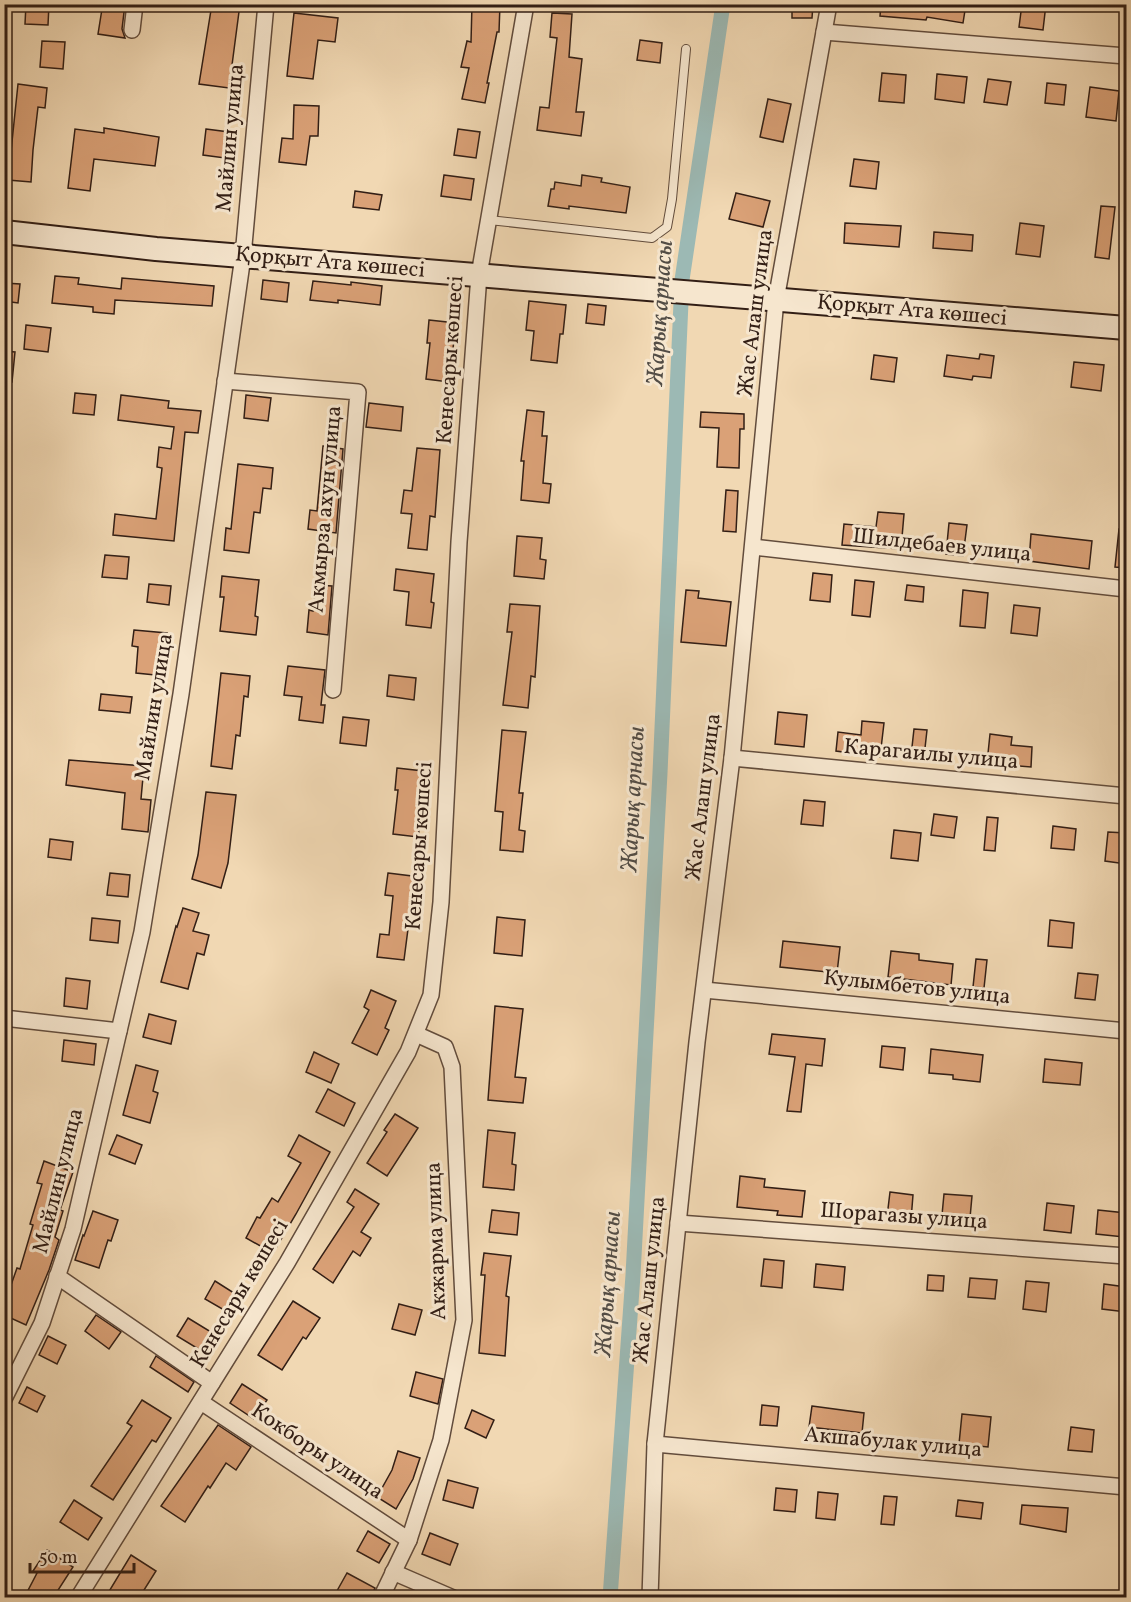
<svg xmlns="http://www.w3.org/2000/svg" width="1131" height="1602" font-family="Vollkorn,serif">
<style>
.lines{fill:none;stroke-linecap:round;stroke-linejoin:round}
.canal{stroke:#9cb9b4;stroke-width:15}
.building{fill:#daa177;stroke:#321e15;stroke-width:1.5}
.lane-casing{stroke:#624c3c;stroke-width:10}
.street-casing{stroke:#624c3c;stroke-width:18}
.secondary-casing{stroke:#321e15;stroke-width:26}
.lane{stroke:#f6e6ce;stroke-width:8}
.street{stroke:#f6e6ce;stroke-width:15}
.secondary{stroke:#f6e6ce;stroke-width:22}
.labels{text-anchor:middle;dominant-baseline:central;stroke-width:6;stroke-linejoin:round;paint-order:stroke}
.street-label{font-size:22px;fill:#321e15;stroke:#f6e6ce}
.water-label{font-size:24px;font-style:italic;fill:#524c45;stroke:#f6e6ce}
</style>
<rect width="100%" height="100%" fill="#f1d8b3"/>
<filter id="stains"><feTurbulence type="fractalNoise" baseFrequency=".00333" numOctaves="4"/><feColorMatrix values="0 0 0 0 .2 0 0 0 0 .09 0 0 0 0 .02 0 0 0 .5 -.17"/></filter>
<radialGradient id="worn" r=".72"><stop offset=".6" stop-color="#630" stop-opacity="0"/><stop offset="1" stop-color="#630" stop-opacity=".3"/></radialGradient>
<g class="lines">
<polyline class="canal" points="610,1598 633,1275 660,773 682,280 723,4"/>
</g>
<g class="building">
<polygon points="26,4 49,4 48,25 25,24"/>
<polygon points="109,4 125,4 122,29 125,38 98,34 102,9 108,10"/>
<polygon points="212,4 240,4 229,88 199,84"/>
<polygon points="472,4 500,4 499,32 497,32 487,83 489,83 485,103 462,99 469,68 461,67 467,41 471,42"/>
<polygon points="792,4 813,4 812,18 792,18"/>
<polygon points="881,4 966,4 963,23 927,17 926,20 880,16"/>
<polygon points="1022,4 1046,4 1043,30 1019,27"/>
<polygon points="294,13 338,18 335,42 318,40 313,79 287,76"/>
<polygon points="552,13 572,14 569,57 582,59 576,112 584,112 581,136 537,130 540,107 549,108 557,38 550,37"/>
<polygon points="640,40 662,43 660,63 637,60"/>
<polygon points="42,41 65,42 63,69 40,67"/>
<polygon points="882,73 906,75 904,103 879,101"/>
<polygon points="937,74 967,77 964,103 935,99"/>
<polygon points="988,79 1011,82 1007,105 984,102"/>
<polygon points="1047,83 1066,85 1064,105 1045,103"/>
<polygon points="18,84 47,88 45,108 38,107 33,150 31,182 8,180"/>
<polygon points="1090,87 1119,91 1116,121 1086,117"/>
<polygon points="768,99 791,104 783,142 760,137"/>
<polygon points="294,105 319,106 318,136 310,136 306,165 279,162 282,138 293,139"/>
<polygon points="104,128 159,137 155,166 94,159 90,191 68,188 75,129 104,133"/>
<polygon points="206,129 229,132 225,158 203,155"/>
<polygon points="458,129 480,132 476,158 454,155"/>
<polygon points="854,159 879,162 876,189 850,186"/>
<polygon points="444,175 474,179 471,200 441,196"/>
<polygon points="582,175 602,178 601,182 630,187 626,213 569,206 569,209 548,206 551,189 554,189 555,182 581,186"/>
<polygon points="355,191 382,195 379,210 353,207"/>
<polygon points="736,193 770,201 763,227 729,219"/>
<polygon points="1101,206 1115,207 1109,259 1095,257"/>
<polygon points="845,223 901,226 899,247 844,243"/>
<polygon points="1020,223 1044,226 1040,257 1016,254"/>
<polygon points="934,232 973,235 972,251 933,248"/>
<polygon points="55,276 79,278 78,284 121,289 122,278 214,286 212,306 115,300 114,314 93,312 93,307 52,303"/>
<polygon points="263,280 289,283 287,302 261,299"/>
<polygon points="313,281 351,285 351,282 382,286 380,305 338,300 338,303 310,300"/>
<polygon points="4,283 20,284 18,303 4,301"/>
<polygon points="529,301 566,305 563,334 560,334 557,363 531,360 534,331 526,330"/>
<polygon points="588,304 606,306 604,325 586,323"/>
<polygon points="429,320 456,323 449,382 426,379 430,343 427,343"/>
<polygon points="26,325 51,328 48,352 24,349"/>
<polygon points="4,351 15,352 12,382 4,382"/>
<polygon points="980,354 994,356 991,378 973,376 972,380 944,376 947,355 979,359"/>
<polygon points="874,355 897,358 894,382 871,379"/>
<polygon points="1074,362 1104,365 1101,391 1071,387"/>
<polygon points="75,393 96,395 94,415 73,413"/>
<polygon points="121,395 169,401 168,408 201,411 198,433 185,432 174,541 113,535 115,514 156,519 162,468 157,467 159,447 171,449 174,427 118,420"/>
<polygon points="246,395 271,398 268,421 244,418"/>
<polygon points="369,403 403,407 401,431 366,427"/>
<polygon points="527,410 544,412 542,436 547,436 543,483 551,484 549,503 521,500 524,461 521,461"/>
<polygon points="701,412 744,414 744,429 740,429 739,468 717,467 719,428 700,427"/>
<polygon points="323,446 343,449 336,533 308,529 310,510 317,511"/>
<polygon points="417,448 440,450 435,517 430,516 427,550 408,548 412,514 401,513 404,490 412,491"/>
<polygon points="238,464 273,468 271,489 263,488 260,513 254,512 249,553 224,550 226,528 231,529"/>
<polygon points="726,490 738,491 736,532 723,531"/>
<polygon points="878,512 904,514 901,549 842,545 844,524 876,527"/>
<polygon points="949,523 967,525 963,556 946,554"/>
<polygon points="1119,529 1126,530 1126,568 1115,567"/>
<polygon points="1031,534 1092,541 1089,569 1029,561"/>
<polygon points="517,536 542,538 540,559 546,560 544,579 514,576"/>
<polygon points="105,555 129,557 127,579 102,577"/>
<polygon points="396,569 434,574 431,602 434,603 431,628 406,625 409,592 394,590"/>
<polygon points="813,573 832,575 830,602 810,600"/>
<polygon points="222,576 259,580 255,616 258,617 256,635 220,631 224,597 220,597"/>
<polygon points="855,580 874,582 870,617 852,615"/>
<polygon points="149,584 171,586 169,605 147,602"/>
<polygon points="316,585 332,586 328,635 307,632 309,610 313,611"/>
<polygon points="907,585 924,587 923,602 905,600"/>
<polygon points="686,590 699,591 698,598 731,602 726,646 681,642"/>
<polygon points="963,590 988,593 985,628 960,626"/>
<polygon points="510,604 540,606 535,677 531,676 528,708 503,705 512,632 507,632"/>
<polygon points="1014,605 1040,608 1037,636 1011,633"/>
<polygon points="134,630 167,633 165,676 136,673 138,647 132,646"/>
<polygon points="288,666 325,670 321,705 325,705 323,723 299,720 302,697 284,695"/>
<polygon points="221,673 250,676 248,697 244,696 240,736 236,735 232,769 211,766"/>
<polygon points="389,675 416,678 414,700 387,696"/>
<polygon points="101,694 132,697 130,713 99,710"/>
<polygon points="778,712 807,715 804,747 775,744"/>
<polygon points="343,717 369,720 366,746 340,743"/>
<polygon points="862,721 884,723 880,757 836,751 838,732 861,735"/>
<polygon points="914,729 927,730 924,757 911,756"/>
<polygon points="502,730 526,732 519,793 523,793 519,830 525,831 523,852 500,850 503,812 495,811"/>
<polygon points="990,734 1012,737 1011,745 1032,747 1031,767 987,763"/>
<polygon points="69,760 144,766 141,799 151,800 148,832 122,829 125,793 66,785"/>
<polygon points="397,768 423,771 418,809 422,809 418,837 393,834 398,790 395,790"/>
<polygon points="206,792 236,795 228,863 221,888 192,879 198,855"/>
<polygon points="804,800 825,802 823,826 801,824"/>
<polygon points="934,814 957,817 954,838 931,835"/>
<polygon points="987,817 998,818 995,851 984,850"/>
<polygon points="1053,826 1076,829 1074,850 1051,848"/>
<polygon points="894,830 921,833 918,861 891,858"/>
<polygon points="1108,832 1126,833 1126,864 1105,861"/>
<polygon points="50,839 73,842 71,860 48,857"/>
<polygon points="110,873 130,875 128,897 107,895"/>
<polygon points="388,873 420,877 412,929 408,929 404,960 377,957 380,934 389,935 393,896 385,895"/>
<polygon points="183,908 199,913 193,931 209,935 204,955 197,953 188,989 161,982 176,926 177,927"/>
<polygon points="497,917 525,920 522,956 494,953"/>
<polygon points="92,918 120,921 118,943 90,940"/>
<polygon points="1050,920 1074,923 1072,948 1048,946"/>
<polygon points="783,941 840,947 837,973 780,967"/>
<polygon points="891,951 919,954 919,960 953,964 951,985 888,977"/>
<polygon points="976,959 987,960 984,988 973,987"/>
<polygon points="1078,973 1098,975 1095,1000 1075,998"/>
<polygon points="66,978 90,981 87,1009 64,1006"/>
<polygon points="371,990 396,1001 385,1028 389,1030 377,1055 352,1043 369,1010 364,1007"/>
<polygon points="495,1006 523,1009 515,1077 526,1078 523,1103 488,1100"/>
<polygon points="149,1014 176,1021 171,1044 143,1037"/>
<polygon points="772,1034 825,1039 822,1066 806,1064 801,1112 787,1111 795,1057 769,1054"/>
<polygon points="64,1040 96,1044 94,1065 62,1061"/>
<polygon points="882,1046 905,1048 903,1070 880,1067"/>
<polygon points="931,1049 983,1055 980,1082 953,1079 953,1075 929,1073"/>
<polygon points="314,1052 339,1064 331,1083 306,1072"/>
<polygon points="1045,1059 1082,1063 1080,1085 1043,1082"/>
<polygon points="136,1065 158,1071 153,1091 158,1093 150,1123 123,1115"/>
<polygon points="328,1089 355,1103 344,1126 316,1112"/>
<polygon points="395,1114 418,1128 387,1176 367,1163 387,1132 384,1130"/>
<polygon points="488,1130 515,1133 512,1164 516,1165 514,1190 483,1187"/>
<polygon points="117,1135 142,1145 135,1164 109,1154"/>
<polygon points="299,1135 330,1152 296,1214 273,1253 246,1238 257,1217 260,1218 272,1198 278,1202 301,1163 288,1156"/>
<polygon points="44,1161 73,1172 60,1210 63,1211 55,1237 59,1240 49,1270 26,1325 4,1315 4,1305 17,1268 20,1269 33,1225 30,1224 42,1184 37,1183"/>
<polygon points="740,1176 765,1179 764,1187 805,1191 802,1217 777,1215 778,1211 737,1207"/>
<polygon points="355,1189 379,1204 361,1232 371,1238 360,1256 353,1251 333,1283 313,1269 354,1207 347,1202"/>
<polygon points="890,1192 913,1195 911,1220 887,1217"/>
<polygon points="944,1194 972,1196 970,1218 942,1215"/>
<polygon points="1047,1203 1074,1206 1071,1233 1044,1230"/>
<polygon points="492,1210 519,1213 517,1235 489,1232"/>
<polygon points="1098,1210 1126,1213 1124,1237 1096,1234"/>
<polygon points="93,1211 118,1220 111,1241 108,1240 99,1268 75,1260 83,1235 84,1236"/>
<polygon points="484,1253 511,1256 506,1296 509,1297 505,1356 479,1353 485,1275 481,1275"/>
<polygon points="764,1259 784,1261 782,1288 761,1286"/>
<polygon points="816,1264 845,1267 843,1290 814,1287"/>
<polygon points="928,1275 944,1276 943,1291 927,1290"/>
<polygon points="970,1278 997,1280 995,1299 968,1297"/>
<polygon points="215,1281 234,1293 224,1310 205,1299"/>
<polygon points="1026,1281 1049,1283 1046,1312 1023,1309"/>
<polygon points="1104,1284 1126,1287 1126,1312 1102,1309"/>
<polygon points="293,1301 320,1318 306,1339 303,1337 282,1370 258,1355"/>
<polygon points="399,1304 422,1310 415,1335 392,1329"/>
<polygon points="96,1315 121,1332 109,1349 85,1331"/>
<polygon points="188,1318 211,1332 200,1350 177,1336"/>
<polygon points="48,1336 66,1345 57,1364 39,1355"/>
<polygon points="156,1356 194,1382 188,1392 150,1367"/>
<polygon points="416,1372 443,1379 438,1404 410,1396"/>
<polygon points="242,1384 267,1400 254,1419 230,1403"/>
<polygon points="27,1387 45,1396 37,1412 19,1403"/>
<polygon points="142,1400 171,1418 156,1442 152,1440 113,1500 91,1486 132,1426 127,1423"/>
<polygon points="762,1405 779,1407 777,1426 760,1425"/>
<polygon points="812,1406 864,1413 862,1433 809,1427"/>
<polygon points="472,1410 494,1420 486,1438 465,1428"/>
<polygon points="962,1414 991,1417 988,1447 959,1444"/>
<polygon points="218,1425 251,1447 236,1470 226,1463 210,1488 208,1486 185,1522 161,1506"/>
<polygon points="1071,1427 1094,1430 1092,1452 1068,1450"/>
<polygon points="398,1451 420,1458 413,1479 396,1509 377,1497 392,1470"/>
<polygon points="448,1480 478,1488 473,1508 443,1500"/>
<polygon points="776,1488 797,1490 795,1512 774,1510"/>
<polygon points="818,1492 838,1494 835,1520 816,1518"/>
<polygon points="884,1496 897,1497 894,1525 881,1524"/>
<polygon points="74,1500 102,1518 88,1540 60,1522"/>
<polygon points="958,1500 983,1503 981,1519 956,1516"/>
<polygon points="1022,1505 1068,1508 1066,1532 1020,1524"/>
<polygon points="368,1531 390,1544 379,1563 357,1551"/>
<polygon points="430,1533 458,1544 450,1565 422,1554"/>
<polygon points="47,1550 73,1567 53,1598 24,1598 37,1573 33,1571"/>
<polygon points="131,1555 156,1571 139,1598 105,1598"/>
<polygon points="347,1573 375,1588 370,1598 333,1598"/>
</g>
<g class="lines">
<g class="lane-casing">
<polyline id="lane" points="489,220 652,238 667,227 672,199 686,49"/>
</g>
<g class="street-casing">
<g id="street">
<polyline points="132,30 135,4"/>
<polyline points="824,32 1126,56"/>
<polyline points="225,381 358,392 333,690"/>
<polyline points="753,547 1126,589"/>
<polyline points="732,758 1126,796"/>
<polyline points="704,990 1126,1031"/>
<polyline points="4,1018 119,1031"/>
<polyline points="678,1223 1126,1256"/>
<polyline points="57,1276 212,1383"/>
<polyline points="4,1399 42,1323 73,1229 142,932 181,694 243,256 266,4"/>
<polyline points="201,1402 409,1540"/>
<polyline points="655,1444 1126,1487"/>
<polyline points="393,1572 453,1598"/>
<polyline points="78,1598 287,1263 408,1052 431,995 441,902 459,542 479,275 526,4"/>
<polyline points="381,1598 409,1540 441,1440 464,1320 452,1067 445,1047 416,1034"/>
<polyline points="650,1598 655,1444 697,1042 732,758 776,300 829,4"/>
</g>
</g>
<g class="secondary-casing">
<polyline id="secondary" points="4,232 156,249 1126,328"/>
</g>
<use href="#lane" class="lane"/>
<use href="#street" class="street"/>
<use href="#secondary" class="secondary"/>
</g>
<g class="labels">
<g class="street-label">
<text transform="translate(231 138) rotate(-85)">Майлин улица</text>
<text transform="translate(330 263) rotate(5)">Қорқыт Ата көшесі</text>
<text transform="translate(912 311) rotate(5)">Қорқыт Ата көшесі</text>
<text transform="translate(756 313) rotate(-83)">Жас Алаш улица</text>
<text transform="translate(451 360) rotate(-86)">Кенесары көшесі</text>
<text transform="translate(326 509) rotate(-85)">Акмырза ахун улица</text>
<text transform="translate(942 546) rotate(6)">Шилдебаев улица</text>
<text transform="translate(155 707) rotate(-81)">Майлин улица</text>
<text transform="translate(931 755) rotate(5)">Карагаилы улица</text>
<text transform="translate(704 797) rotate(-83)">Жас Алаш улица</text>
<text transform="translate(420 846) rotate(-86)">Кенесары көшесі</text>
<text transform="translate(917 988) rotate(6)">Кулымбетов улица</text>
<text transform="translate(59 1181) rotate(-76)">Майлин улица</text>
<text transform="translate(904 1217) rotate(4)">Шорагазы улица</text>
<text transform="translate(437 1241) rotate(-92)">Акжарма улица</text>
<text transform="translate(650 1280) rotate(-84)">Жас Алаш улица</text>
<text transform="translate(240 1294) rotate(-59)">Кенесары көшесі</text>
<text transform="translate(893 1443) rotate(5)">Акшабулак улица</text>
<text transform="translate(317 1452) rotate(34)">Кокборы улица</text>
</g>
<g class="water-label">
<text transform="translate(661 313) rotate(-86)">Жарық арнасы</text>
<text transform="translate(634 799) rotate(-87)">Жарық арнасы</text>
<text transform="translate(609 1284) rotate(-86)">Жарық арнасы</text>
</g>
</g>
<rect width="1131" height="1602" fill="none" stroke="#f1d8b3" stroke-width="24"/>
<rect x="6" y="6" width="1119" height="1590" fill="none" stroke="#321e15" stroke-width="3"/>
<rect x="12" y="12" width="1107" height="1578" fill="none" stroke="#321e15" stroke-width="1.5"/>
<path d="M30 1563v9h104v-9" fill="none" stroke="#321e15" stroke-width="3"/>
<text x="39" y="1563" font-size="18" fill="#321e15" stroke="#f6e6ce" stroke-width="4.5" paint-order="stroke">50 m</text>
<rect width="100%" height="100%" filter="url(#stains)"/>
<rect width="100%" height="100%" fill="url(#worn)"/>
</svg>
